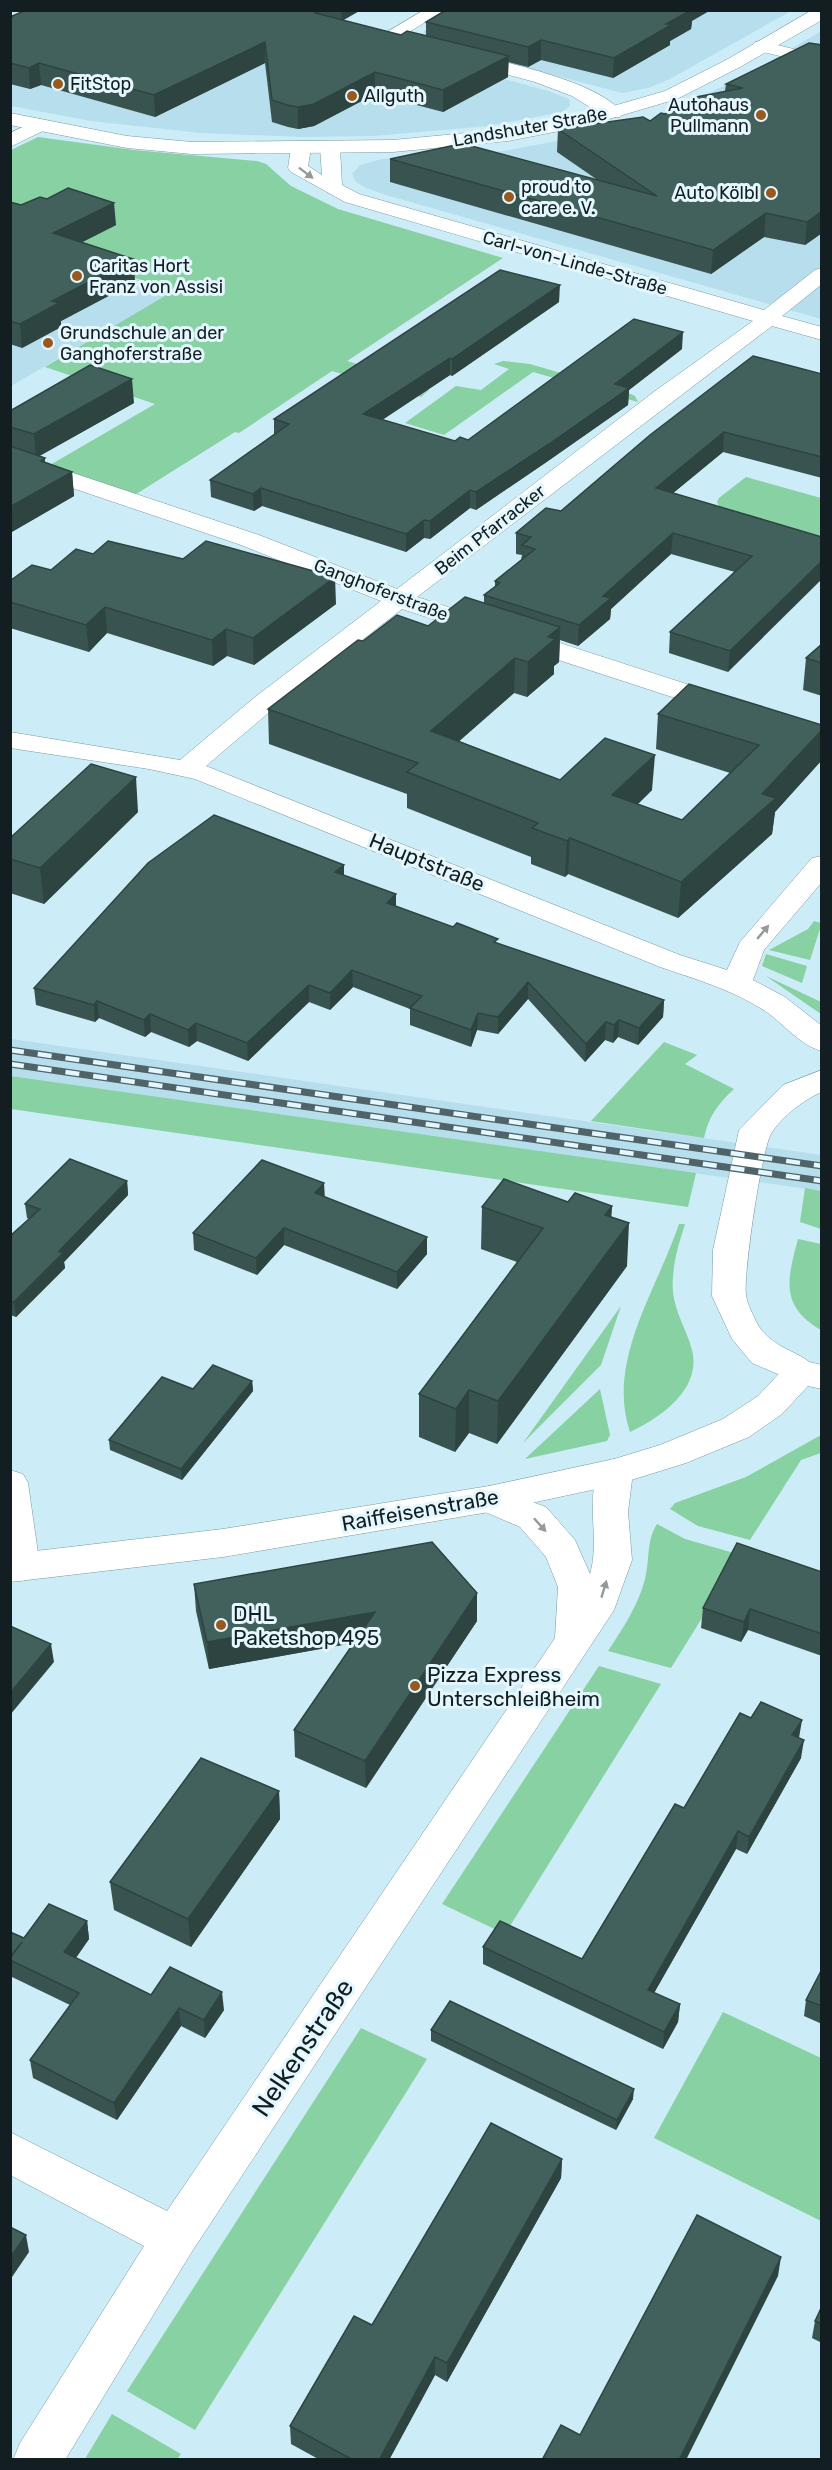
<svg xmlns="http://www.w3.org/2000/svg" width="832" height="2470" font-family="Rubik,sans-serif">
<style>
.built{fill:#b6deec}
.green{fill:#88d1a3}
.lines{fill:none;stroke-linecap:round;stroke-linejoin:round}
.minor-casing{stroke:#7b9aa4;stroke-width:1}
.tertiary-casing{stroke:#7b9aa4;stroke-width:1}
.secondary-casing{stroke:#7b9aa4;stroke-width:1}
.minor{fill:#fff;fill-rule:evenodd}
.tertiary{fill:#fff;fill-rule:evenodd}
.secondary{fill:#fff;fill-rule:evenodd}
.rail-casing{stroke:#506368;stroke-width:7}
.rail{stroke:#e4f7fe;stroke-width:4.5;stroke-dasharray:14;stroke-linecap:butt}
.wall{fill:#395350}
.shaded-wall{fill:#2e4441}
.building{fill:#42615d;stroke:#2e4441;stroke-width:1.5}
.oneway{fill:#949a9b}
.poi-dot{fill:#97591e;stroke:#e4f7fe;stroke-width:2}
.labels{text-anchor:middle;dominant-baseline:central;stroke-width:6;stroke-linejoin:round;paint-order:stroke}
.far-poi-label{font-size:18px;fill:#121e21;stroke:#e4f7fe;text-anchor:start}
.far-street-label{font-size:18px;fill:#121e21;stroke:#e4f7fe}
.street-label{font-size:21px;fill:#121e21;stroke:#e4f7fe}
.poi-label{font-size:21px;fill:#121e21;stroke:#e4f7fe;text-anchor:start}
.near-street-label{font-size:26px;fill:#121e21;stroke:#e4f7fe}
</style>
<rect width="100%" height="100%" fill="#ccecf7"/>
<g class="built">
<polygon points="461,11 791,11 670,79 648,88 622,93 433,43 423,35 424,31"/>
<polygon points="10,17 435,60 548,91 569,99 570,106 562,112 488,126 374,136 304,137 201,133 91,121 11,106"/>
<polygon points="821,31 821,319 386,195 366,188 356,182 352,174 360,165 382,159 504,151 646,124 754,71"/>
<polygon points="10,241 175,291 11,386"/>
<polygon points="11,1039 821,1155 821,1191 11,1076"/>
</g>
<g class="green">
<polygon points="38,137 134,150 257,161 266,164 291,186 338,209 503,258 347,361 423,383 429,390 421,397 332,371 239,433 235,432 133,496 50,465 155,404 45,367 175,290 11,241 11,150"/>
<polygon points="503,361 530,364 626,392 635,396 638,402 533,372 444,435 405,423 456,386 481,390 509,369 494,364"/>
<polygon points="746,477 821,498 821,539 720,508 717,502 719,498"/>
<polygon points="814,921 821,923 821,926 810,960 769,950 808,929"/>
<polygon points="766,954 807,966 802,983 762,966"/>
<polygon points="766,976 821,1002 821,1014 818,1012"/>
<path d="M664,1042l33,13 -12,9 49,25c-16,15 -26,28 -30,49l-113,-17z"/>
<polygon points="11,1076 696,1173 688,1207 11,1109"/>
<polygon points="805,1188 821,1191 821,1229 800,1222"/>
<path d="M679,1224h6c-7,22 -14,45 -12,68 2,21 14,38 19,58 10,39 -32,68 -62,82 -24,-71 27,-142 49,-208z"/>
<path d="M798,1239l23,5v86c-41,-24 -34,-50 -23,-91z"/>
<polygon points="621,1306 601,1365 523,1443"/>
<polygon points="600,1389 610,1435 607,1441 525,1459"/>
<polygon points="821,1435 821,1453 801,1460 750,1540 698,1526 670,1509 675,1503 746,1477"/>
<path d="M657,1524l28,15 56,16 -70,113 -63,-17c15,-23 30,-45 37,-72 5,-19 1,-38 12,-55z"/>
<polygon points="599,1666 661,1684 505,1934 442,1904"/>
<polygon points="723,2012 821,2058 821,2221 654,2138"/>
<polygon points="361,2028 427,2059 195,2430 127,2391"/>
<polygon points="112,2414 181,2454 177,2459 85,2459"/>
</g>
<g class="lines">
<g class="minor-casing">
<g id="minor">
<polygon points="424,10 446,10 392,42 386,43 377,38"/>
<polygon points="761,41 822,56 822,66 755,50 752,46 755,42"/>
<path d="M464,52c37,9 137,30 158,61l-2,4h-14l-34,-21 -37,-14 -77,-21 -3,-4 3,-4z"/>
<polygon points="40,119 49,125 47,129 10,147 10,133"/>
<path d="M301,142l10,6 -3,18 14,9 -2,-27 3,-4h14l3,4 2,37 17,9 405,116 51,-40 7,-2v16l-40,32 40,11v13l-50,-14 -355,271 316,102 4,6 -4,6 -9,2 -9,-2 -313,-102 -129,100 -67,57 474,189 47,15 13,-28 72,-84 10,-2v26l-58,68 -11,30 32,17 37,29v25c-24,-6 -40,-30 -60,-42 -32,-20 -67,-30 -102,-42l-465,-188 -46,-10 -139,-21v-16l170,28 75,-63 126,-96 -140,-56 -231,-78v-15l249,83 138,54 258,-198 98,-70 -408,-119 -54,-30 -3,-4 3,-20z"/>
<path d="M822,1070v22c-19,8 -38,23 -50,40 -10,13 -29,143 -26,163 1,9 8,22 12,30 17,27 48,26 60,47l-5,9 -12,3 -49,-21 -20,-24 -20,-43 1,-46 26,-120 44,-45z"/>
<path d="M615,1459l13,4 5,9 -5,40 4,48 -18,50 -423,643 -126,207h-52l7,-17 124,-197 -134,-71v-43l157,79 388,-573 3,-51 -12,-30 -26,-30 -44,-19 -5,-9 5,-9 13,-4 57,21 29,33 15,34c11,-36 -7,-77 12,-111z"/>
<polygon points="10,1470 23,1474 28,1483 40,1567 34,1577 21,1581 10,1578"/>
</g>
</g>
<g class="tertiary-casing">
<polygon id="tertiary" points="801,1360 822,1365 822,1389 808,1386 782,1414 749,1437 686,1463 615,1485 489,1512 223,1557 10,1582 10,1554 223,1529 489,1486 614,1459 660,1445 723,1419 758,1396 789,1363"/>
</g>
<g class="secondary-casing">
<polygon id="secondary" points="812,10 822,10 822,20 740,67 677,99 585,126 508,141 393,152 192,154 127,148 10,125 10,113 127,136 192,142 393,140 508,129 582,115 665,91 728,59"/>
</g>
<use href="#minor" class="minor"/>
<use href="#tertiary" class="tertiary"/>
<use href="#secondary" class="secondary"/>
<g class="rail-casing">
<g id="rail">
<polyline points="10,1050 822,1166"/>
<polyline points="10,1064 822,1181"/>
</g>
</g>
<use href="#rail" class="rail"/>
</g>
<g class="wall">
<polygon points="16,10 361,10 342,20 401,35 426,36 426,22 692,21 691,29 670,41 670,45 613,78 541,60 528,67 508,62 508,77 443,112 375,94 314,126 298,129 288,127 272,122 265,63 155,117 41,85 30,89 10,84 10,17 22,12"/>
<polygon points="809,43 822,233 805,245 764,237 711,274 390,182 390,159 599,181 557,152 558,129 650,121 665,114 725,91 726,84"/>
<polygon points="10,202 21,205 116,225 82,242 133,259 135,282 61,321 61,327 22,348 10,344"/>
<polygon points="559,302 452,376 450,375 382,420 455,441 468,440 682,349 629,390 628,405 548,461 476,510 470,508 430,539 424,538 406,552 262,506 254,511 211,497 210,480 274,434 274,419"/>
<polygon points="822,374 822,478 723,452 673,493 822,537 728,672 669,653 670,632 735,572 671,554 611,609 610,619 578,646 560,640 559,662 554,666 554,674 527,697 514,693 459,741 560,780 652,790 638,804 682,820 730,773 656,749 658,714 821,761 775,812 772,834 678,918 568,874 565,877 531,864 531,857 407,808 407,794 269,744 268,709 363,641 428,626 484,603 484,595 495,586 495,581 521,560 522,555 516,554 516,533 561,511"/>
<polygon points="134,403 39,456 45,458 45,462 72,472 74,496 10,533 10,411"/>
<polygon points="93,554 336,604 254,665 227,656 213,666 107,633 89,652 10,628 10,581 51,570"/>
<polygon points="822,644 822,696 803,690 806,658"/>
<polygon points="138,812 44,904 10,893 10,838"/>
<polygon points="344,865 344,875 396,906 498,944 664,1000 663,1017 638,1045 618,1037 613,1043 605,1040 585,1062 528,999 498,1034 477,1030 471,1047 410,1025 410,1009 353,987 330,1010 309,1002 248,1061 197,1041 189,1047 151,1032 145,1037 99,1018 95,1022 36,1005 34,988"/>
<polygon points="127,1181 128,1195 64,1262 65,1268 16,1317 10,1315 10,1236 29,1219 27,1218 25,1204"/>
<polygon points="324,1183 324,1197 427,1237 427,1254 397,1289 284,1245 257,1275 194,1250 193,1233"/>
<polygon points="568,1202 612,1206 611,1217 627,1266 497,1444 469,1433 455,1452 419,1437 419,1394 517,1262 481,1249 482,1207"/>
<polygon points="252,1381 253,1391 182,1480 110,1450 109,1440 193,1389"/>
<polygon points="822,1572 822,1656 748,1630 741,1642 701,1628 703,1608"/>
<polygon points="194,1584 477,1593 477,1621 366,1788 295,1757 294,1730 354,1643 209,1669 196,1611"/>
<polygon points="799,1738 801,1758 747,1854 736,1849 654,1993 680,2004 678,2022 663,2049 483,1964 483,1947 582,1959 684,1808"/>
<polygon points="279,1791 280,1819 191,1947 114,1910 110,1882"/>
<polygon points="87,1921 89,1939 76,1958 151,1995 224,2010 205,2038 181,2026 117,2120 33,2078 30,2060 70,2005 12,1977 10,1979 10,1932 24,1938"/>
<polygon points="822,1969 822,2024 804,2016 806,2000"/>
<polygon points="431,2030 633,2099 616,2130 431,2041"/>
<polygon points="562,2159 561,2178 447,2382 435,2375 389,2460 320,2460 291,2444 290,2426 372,2325"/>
<polygon points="822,2306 822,2343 812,2338 815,2321"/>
</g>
<g class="shaded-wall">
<polygon points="341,10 361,10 342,21"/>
<polygon points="683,10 711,10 692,21 691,29 670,41 670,45 613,78 614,58 666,24"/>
<polygon points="541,40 541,60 528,67 528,47"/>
<polygon points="265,42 265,63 155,117 154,95"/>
<polygon points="509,56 508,77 443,112 443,90"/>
<polygon points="39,63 41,85 30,89 29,68"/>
<polygon points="375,72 375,94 314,126 298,129 298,107"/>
<polygon points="114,203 116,225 55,256 53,233"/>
<polygon points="822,211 822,233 805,245 807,222"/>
<polygon points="766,213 764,237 711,274 713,250"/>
<polygon points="133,259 135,282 61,321 61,327 22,348 20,324 52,301"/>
<polygon points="560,285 559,302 452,376 452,359"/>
<polygon points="683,332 682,349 629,390 628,405 548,461 476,510 476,492 615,384"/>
<polygon points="450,358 450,375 364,432 363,414"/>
<polygon points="132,379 134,403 36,458 34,434"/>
<polygon points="724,432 723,452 655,508 656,488"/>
<polygon points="72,472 74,496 10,533 10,507"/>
<polygon points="261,488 262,506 254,511 253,494"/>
<polygon points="470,490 470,508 430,539 430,521"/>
<polygon points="424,520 424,538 406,552 406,534"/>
<polygon points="673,533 671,554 611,609 610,619 578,646 579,625 603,596"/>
<polygon points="822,561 822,579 728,672 730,651"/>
<polygon points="335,577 336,604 254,665 253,638"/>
<polygon points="105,607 107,633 89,652 86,625"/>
<polygon points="560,627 559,662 554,666 554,674 527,697 528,662 548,637"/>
<polygon points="226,629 227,656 213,666 212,640"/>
<polygon points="515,658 514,693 431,766 431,731"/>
<polygon points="822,730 821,761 775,812 772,834 678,918 681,882"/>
<polygon points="655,755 652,790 610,831 612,795"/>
<polygon points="136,777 138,812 44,904 40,868"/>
<polygon points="570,838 568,874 565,877 567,841"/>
<polygon points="344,865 344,882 335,872"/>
<polygon points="396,894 396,911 387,903"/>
<polygon points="352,970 353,987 330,1010 330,993"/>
<polygon points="528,982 528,999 498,1034 498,1017"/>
<polygon points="309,985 309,1002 248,1061 247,1043"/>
<polygon points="664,1000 663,1017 638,1045 639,1028"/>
<polygon points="97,1001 99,1018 95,1022 94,1005"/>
<polygon points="478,1013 477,1030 471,1047 471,1030"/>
<polygon points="150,1014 151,1032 145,1037 144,1020"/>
<polygon points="619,1020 618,1037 613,1043 614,1025"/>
<polygon points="606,1022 605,1040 585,1062 586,1044"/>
<polygon points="196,1023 197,1041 189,1047 188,1030"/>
<polygon points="127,1181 128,1195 64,1262 65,1268 16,1317 14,1302 59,1251"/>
<polygon points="324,1183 325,1200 315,1193"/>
<polygon points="612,1206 609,1248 605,1215"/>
<polygon points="629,1223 627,1266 497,1444 498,1401"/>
<polygon points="284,1228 284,1245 257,1275 256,1258"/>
<polygon points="427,1237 427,1254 397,1289 397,1272"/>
<polygon points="252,1381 253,1391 182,1480 181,1469"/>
<polygon points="469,1390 469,1433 455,1452 456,1409"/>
<polygon points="477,1593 477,1621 366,1788 365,1761"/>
<polygon points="750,1609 748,1630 741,1642 744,1622"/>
<polygon points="375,1612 375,1639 209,1669 207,1642"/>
<polygon points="51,1644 54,1662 10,1715 10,1693"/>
<polygon points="802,1720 799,1738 792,1735"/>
<polygon points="804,1740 801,1758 747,1854 749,1837"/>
<polygon points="279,1791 280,1819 191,1947 188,1919"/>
<polygon points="738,1831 736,1849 646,2007 648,1990"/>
<polygon points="87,1921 89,1939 67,1970 64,1952"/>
<polygon points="222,1992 224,2010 205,2038 204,2020"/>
<polygon points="680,2004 678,2022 663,2049 664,2032"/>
<polygon points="179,2008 181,2026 117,2120 114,2103"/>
<polygon points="634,2089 633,2099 616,2130 617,2120"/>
<polygon points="562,2159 561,2178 447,2382 447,2363"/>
<polygon points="26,2235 29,2252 10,2280 10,2258"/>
<polygon points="781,2257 778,2276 686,2460 679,2460"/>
<polygon points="435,2357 435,2375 389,2460 379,2460"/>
</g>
<g class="building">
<polygon points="26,10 320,10 315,13 401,35 407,31 509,56 443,90 375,72 314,104 298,107 287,105 272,100 265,42 154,95 39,63 29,68 10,63 10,17"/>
<polygon points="446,10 691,10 666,24 671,25 614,58 541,40 528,47 426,22"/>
<polygon points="809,43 822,45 822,211 807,222 766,213 713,250 390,159 460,144 468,145 657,196 558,129 643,117 650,121 661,113 665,114 691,98 743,88 726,84"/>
<polygon points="68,188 114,203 53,233 133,259 52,301 59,303 20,324 10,321 10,202 21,205 40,197 47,199"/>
<polygon points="500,270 560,285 452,359 450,358 363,414 455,441 460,437 468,440 634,319 683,332 615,384 629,388 549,444 476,492 470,490 430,521 424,520 406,534 261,488 253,494 210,480 289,424 274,419"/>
<polygon points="753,356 822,374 822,457 724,432 656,488 822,537 822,561 730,651 670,632 752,556 673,533 603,596 611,598 579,625 484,595 500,583 495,581 535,549 522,545 531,537 516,533 546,508 561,511 650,435"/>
<polygon points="90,365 132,379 34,434 10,427 10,411"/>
<polygon points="10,446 45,458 41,461 72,472 10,507"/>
<polygon points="108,541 183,559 206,541 335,577 253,638 226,629 212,640 105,607 86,625 10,602 10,581 32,565 51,570 76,549 93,554"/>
<polygon points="465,597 560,627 548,637 555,639 528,662 515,658 431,731 560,780 605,738 655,755 612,795 682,820 759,745 658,714 689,684 822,725 822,730 762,794 776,798 681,882 570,838 567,841 532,828 538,823 407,772 418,763 268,709 358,640 363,641 397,615 428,626"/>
<polygon points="822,644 822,663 806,658"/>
<polygon points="91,764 136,777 40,868 10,859 10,838"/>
<polygon points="214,815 344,865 335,872 396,894 387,903 453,927 457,923 498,939 494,942 664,1000 639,1028 619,1020 614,1025 606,1022 586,1044 528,982 498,1017 478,1013 471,1030 410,1008 422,996 352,970 330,993 309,985 247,1043 196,1023 188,1030 150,1014 144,1020 97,1001 94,1005 34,988 148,863"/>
<polygon points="70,1159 127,1181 59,1251 63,1253 14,1302 10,1301 10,1236 40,1209 25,1204"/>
<polygon points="262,1160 324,1183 315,1193 427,1237 397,1272 284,1228 256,1258 193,1233"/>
<polygon points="504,1179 568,1202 575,1193 612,1206 605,1215 629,1223 498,1401 469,1390 456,1409 419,1394 543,1228 482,1207"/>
<polygon points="213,1365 252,1381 181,1469 109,1440 162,1377 193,1389"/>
<polygon points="432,1542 477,1593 365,1761 294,1730 375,1612 207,1642 194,1584"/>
<polygon points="737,1543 822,1572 822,1634 750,1609 744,1622 703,1608"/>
<polygon points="10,1626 51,1644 10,1693"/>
<polygon points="761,1702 802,1720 792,1735 804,1740 749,1837 738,1831 648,1990 680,2004 664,2032 483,1947 500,1921 582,1959 675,1804 684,1808 740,1713 751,1718"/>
<polygon points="201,1758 279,1791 188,1919 110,1882"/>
<polygon points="49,1904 87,1921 64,1952 151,1995 170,1967 222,1992 204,2020 179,2008 114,2103 30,2060 79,1993 10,1960 10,1958 22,1942 10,1957 10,1932 24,1938"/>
<polygon points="822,1969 822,2006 806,2000"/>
<polygon points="450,2001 634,2089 617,2120 431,2030"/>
<polygon points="491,2123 562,2159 447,2363 435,2357 379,2460 353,2460 290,2426 354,2316 372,2325"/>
<polygon points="697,2215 781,2257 679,2460 542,2460 561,2425 580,2435"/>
<polygon points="10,2227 26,2235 10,2258"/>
<polygon points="822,2306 822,2324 815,2321"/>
</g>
<defs><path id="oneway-solid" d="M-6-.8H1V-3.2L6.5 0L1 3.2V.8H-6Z" transform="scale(1.5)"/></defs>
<g class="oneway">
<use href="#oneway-solid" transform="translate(306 173) rotate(37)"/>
<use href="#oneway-solid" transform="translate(763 932) rotate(-50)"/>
<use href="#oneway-solid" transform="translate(540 1525) rotate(48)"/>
<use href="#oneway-solid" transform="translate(604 1589) rotate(-73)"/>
</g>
<g class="poi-dot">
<circle cx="58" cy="84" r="6"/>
<circle cx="352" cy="96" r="6"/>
<circle cx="761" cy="115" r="6"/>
<circle cx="771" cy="193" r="6"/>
<circle cx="509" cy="197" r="6"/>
<circle cx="77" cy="276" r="6"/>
<circle cx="48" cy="343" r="6"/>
<circle cx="221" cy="1625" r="6"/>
<circle cx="415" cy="1686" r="6"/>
</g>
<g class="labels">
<g class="far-poi-label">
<text x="70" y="84">FitStop</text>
<text x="364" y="96">Allguth</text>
<text x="749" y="105" text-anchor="end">Autohaus<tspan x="749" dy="21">Pullmann</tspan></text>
<text x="521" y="187">proud to<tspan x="521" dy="21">care e. V.</tspan></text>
<text x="759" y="193" text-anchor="end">Auto Kölbl</text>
<text x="89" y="266">Caritas Hort<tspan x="89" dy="21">Franz von Assisi</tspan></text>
<text x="60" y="333">Grundschule an der<tspan x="60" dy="21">Ganghoferstraße</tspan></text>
</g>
<g class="far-street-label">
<text transform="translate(530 127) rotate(-10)">Landshuter Straße</text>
<text transform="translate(575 263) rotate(16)">Carl-von-Linde-Straße</text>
<text transform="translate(490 530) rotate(-38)">Beim Pfarracker</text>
<text transform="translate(381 590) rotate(21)">Ganghoferstraße</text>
</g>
<g class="street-label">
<text transform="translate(427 862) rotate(22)">Hauptstraße</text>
<text transform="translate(420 1510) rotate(-10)">Raiffeisenstraße</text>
</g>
<g class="poi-label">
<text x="233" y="1613">DHL<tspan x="233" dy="24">Paketshop 495</tspan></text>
<text x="427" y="1674">Pizza Express<tspan x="427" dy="24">Unterschleißheim</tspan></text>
</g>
<g class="near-street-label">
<text transform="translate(303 2048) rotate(-56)">Nelkenstraße</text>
</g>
</g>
<rect width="832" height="2470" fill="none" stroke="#121e21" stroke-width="24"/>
</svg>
